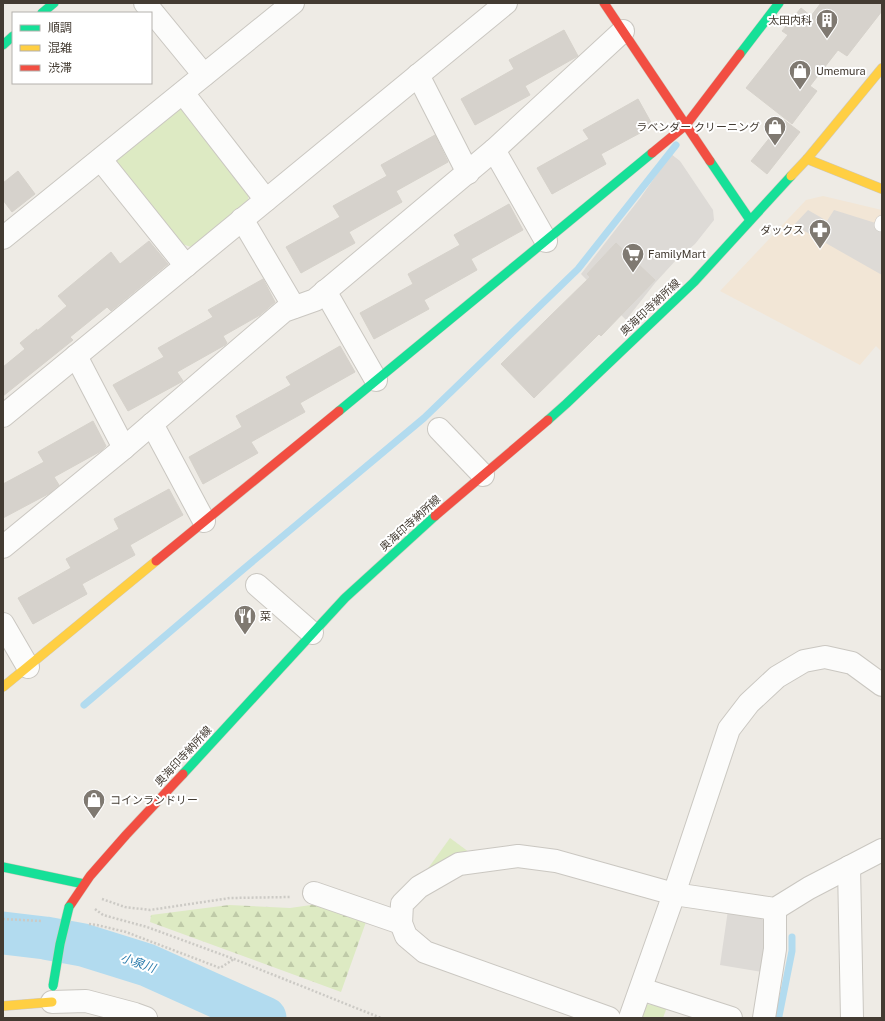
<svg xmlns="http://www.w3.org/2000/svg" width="885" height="1021" font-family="'Public Sans','Noto Sans JP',sans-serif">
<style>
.commercial{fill:#f2e6d6}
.forest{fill:url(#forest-firs)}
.park{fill:#ddeac3}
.parking{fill:#dddad6}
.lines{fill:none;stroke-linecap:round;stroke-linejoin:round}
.stream{stroke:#b2dbef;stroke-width:7}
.river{stroke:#b2dbef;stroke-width:43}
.building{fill:#d6d2cc;stroke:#d6d2cb}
.lane-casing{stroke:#cac7c1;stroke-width:14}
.street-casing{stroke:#cac7c1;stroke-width:24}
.fast-casing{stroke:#cfc9bd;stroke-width:10}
.slow-casing{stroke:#cfc9bd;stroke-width:10}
.jam-casing{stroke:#cfc9bd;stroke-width:10}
.path{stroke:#cccac5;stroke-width:2.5;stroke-dasharray:2 2;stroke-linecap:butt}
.lane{stroke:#fcfcfb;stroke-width:13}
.street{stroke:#fcfcfb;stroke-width:22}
.fast{stroke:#16e098;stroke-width:9}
.slow{stroke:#ffcf43;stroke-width:9}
.jam{stroke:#f24e42;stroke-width:9}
.fast-bridge-casing{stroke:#cfc9bd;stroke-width:10;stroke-linecap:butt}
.fast-bridge{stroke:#16e098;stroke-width:9}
.labels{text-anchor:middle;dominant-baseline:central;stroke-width:4;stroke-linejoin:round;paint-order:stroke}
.poi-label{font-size:11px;fill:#433b32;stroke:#fff;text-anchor:start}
.street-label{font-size:11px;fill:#433b32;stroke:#fff}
.water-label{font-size:12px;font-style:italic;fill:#277aab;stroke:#fff}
</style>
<defs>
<pattern id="forest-firs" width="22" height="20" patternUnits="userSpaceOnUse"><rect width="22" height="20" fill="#ddeac3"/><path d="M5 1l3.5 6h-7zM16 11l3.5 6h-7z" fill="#bfcaa8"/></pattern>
</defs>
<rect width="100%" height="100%" fill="#eeebe5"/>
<polygon class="commercial" points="823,196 882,210 882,352 876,346 860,365 720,291 806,200"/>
<polygon class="forest" points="318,904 366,922 341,992 150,922 151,915 229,905 290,908"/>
<g class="park">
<polygon points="173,108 185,109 249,191 248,201 191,247 182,244 114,164 115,156"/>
<polygon points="450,838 473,855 424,874"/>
<polygon points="645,1004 667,1007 663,1018 640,1018"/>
</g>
<g class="parking">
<polygon points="671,154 680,161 713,210 714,220 695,244 676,260 655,283 626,320 581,274 641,197"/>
<polygon points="808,210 827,221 834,210 882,225 882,275 794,225"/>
<polygon points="728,910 757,914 766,923 762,972 720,965"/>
</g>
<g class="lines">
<g class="stream">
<polyline points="84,705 240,572 424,418 578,269 676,145"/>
<polyline points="779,1016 792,951 792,937"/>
</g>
<polyline class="river" points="3,933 45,938 83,945 147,965 265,1018"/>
</g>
<g class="building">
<polygon points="821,3 882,3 882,11 847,56 838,50 810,86 817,91 792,124 746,88 788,35 782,31 801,8 811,16"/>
<polygon points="564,30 578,56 525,86 530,95 475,125 461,99 514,69 509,60"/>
<polygon points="638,99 653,126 601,154 606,164 552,194 537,168 589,139 583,130"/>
<polygon points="784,120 800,132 767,174 751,161"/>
<polygon points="435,135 448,162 396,191 402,202 349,232 355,243 301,273 286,247 340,217 333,206 387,176 381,165"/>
<polygon points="18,171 35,194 12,212 3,200 3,183"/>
<polygon points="509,204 523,230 471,259 477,270 424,300 429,309 374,339 360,313 413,284 408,274 460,245 454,235"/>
<polygon points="149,241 168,264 111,311 107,307 70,337 73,340 3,396 3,367 25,349 20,343 37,329 37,331 67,306 58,296 111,252 120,264"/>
<polygon points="616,243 655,280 601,336 599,334 534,398 501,364 590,277 587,274"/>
<polygon points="263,279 275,302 260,315 223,336 227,343 225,345 177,372 183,381 128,411 113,385 164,357 158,348 213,317 208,310"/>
<polygon points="340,346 355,372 300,403 305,412 251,442 258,453 203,484 189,457 242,427 236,416 291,385 286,377"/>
<polygon points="93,421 106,446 101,451 54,477 59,485 50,493 3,518 3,484 44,462 38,452"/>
<polygon points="169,489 183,515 130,545 135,555 82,584 87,594 33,624 18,598 71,568 66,559 119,529 114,519"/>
</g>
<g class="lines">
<g class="lane-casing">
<polyline id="lane" points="881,225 882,222"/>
</g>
<g class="street-casing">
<g id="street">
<polyline points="145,3 204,75"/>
<polyline points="418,75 468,173"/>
<polyline points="183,93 266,200"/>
<polyline points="494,150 623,31"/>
<polyline points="101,160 186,266"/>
<polyline points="242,219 294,307"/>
<polyline points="3,238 293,3"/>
<polyline points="325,291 376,380"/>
<polyline points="76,356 124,448"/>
<polyline points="3,416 506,3"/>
<polyline points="152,424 204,521"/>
<polyline points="439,429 483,475"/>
<polyline points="3,547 124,448 284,311 315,300 494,150 546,241"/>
<polyline points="257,585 312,633"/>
<polyline points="3,624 28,667"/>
<polyline points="882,685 852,663 825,657 804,661 777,677 749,703 729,729 674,894 775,909 809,888 882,850"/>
<polyline points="849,867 852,1018"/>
<polyline points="314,893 401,923"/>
<polyline points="641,989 731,1018"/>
<polyline points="52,1002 86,1001 135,1014 146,1018"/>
<polyline points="609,1018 425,952 406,936 401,923 402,904 419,887 459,864 518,856 556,861 674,894 630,1018"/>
<polyline points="764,1018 775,949 775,909"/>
</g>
</g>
<g class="fast-casing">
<g id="fast">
<polyline points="42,13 54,3"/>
<polyline points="3,45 13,36"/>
<polyline points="740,54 779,3"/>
<polyline points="710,161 750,220"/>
<polyline points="339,411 652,153"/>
<polyline points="548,420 566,404 694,282 791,176"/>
<polyline points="183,774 345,598 435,516"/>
<polyline points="3,867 84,884"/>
</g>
</g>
<g class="slow-casing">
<g id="slow">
<polyline points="807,159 882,189"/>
<polyline points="791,176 807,159 882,68"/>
<polyline points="3,687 156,561"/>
<polyline points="3,1006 52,1002"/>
</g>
</g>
<g class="jam-casing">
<g id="jam">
<polyline points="604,3 710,161"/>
<polyline points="652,153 686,125 740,54"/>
<polyline points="435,516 548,420"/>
<polyline points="156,561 339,411"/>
<polyline points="69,907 90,876 126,835 183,774"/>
</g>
</g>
<g class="path">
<polyline points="102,899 125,907 150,910 230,898 291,897"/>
<polyline points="95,909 103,915 147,927 234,959 381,1018"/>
<polyline points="3,919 42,921"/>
<polyline points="89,924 97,925 126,932 220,968 234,959"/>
</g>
<use href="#lane" class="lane"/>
<use href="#street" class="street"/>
<use href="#fast" class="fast"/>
<use href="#slow" class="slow"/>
<use href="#jam" class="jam"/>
<g class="fast-bridge-casing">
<polyline id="fast-bridge" points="53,986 60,944 69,907"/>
</g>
<use href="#fast-bridge" class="fast-bridge"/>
</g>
<defs>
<g id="building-pin" transform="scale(1.15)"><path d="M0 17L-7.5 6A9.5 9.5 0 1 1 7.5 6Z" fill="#7f7971" stroke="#fff"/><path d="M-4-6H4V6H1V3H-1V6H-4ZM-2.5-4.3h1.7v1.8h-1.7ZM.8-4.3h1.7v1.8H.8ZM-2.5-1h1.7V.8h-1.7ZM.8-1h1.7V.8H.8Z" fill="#fff"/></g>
<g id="shop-pin" transform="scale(1.15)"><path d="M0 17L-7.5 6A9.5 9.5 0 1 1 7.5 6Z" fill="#7f7971" stroke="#fff"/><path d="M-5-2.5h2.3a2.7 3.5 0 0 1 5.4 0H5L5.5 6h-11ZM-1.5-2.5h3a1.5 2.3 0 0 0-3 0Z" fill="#fff"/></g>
<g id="pharmacy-pin" transform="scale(1.15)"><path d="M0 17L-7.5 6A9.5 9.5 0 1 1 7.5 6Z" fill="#7f7971" stroke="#fff"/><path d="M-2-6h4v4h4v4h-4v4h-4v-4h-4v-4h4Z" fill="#fff"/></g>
<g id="supermarket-pin" transform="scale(1.15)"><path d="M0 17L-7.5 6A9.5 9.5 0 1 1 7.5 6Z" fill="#7f7971" stroke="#fff"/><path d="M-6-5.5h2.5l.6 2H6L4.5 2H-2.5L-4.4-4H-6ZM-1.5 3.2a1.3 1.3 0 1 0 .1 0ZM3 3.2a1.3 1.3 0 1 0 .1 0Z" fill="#fff"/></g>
<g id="restaurant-pin" transform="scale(1.15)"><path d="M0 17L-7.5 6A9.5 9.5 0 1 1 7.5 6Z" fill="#7f7971" stroke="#fff"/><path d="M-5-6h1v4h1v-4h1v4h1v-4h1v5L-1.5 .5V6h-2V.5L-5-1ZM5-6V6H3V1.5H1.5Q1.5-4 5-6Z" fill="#fff"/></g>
</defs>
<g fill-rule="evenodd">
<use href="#building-pin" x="827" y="20"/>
<use href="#shop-pin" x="800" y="71"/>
<use href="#shop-pin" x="775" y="127"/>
<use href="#pharmacy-pin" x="820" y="230"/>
<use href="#supermarket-pin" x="633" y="254"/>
<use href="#restaurant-pin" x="245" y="616"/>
<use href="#shop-pin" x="94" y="800"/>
</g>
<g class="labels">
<g class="poi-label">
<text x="812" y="20" text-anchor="end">太田内科</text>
<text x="816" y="71">Umemura</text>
<text x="760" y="127" text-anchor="end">ラベンダー クリーニング</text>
<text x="804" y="230" text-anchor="end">ダックス</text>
<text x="648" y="254">FamilyMart</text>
<text x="260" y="616">菜</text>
<text x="110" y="800">コインランドリー</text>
</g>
<g class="street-label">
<text transform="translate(650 307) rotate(-43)">奥海印寺納所線</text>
<text transform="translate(410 523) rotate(-42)">奥海印寺納所線</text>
<text transform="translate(183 756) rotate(-47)">奥海印寺納所線</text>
</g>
<g class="water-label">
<text transform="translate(138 963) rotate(19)">小泉川</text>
</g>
</g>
<rect width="885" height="1021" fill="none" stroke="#433b32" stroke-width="8"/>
<rect x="12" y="12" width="140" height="72" fill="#ffffff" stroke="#b4b1ad"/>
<rect x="20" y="25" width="20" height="6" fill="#16e098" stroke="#b4b1ad"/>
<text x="48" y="32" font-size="12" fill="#433b32">順調</text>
<rect x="20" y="45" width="20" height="6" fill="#ffcf43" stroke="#b4b1ad"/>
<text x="48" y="52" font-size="12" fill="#433b32">混雑</text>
<rect x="20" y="65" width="20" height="6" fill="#f24e42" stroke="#b4b1ad"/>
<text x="48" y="72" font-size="12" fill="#433b32">渋滞</text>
</svg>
